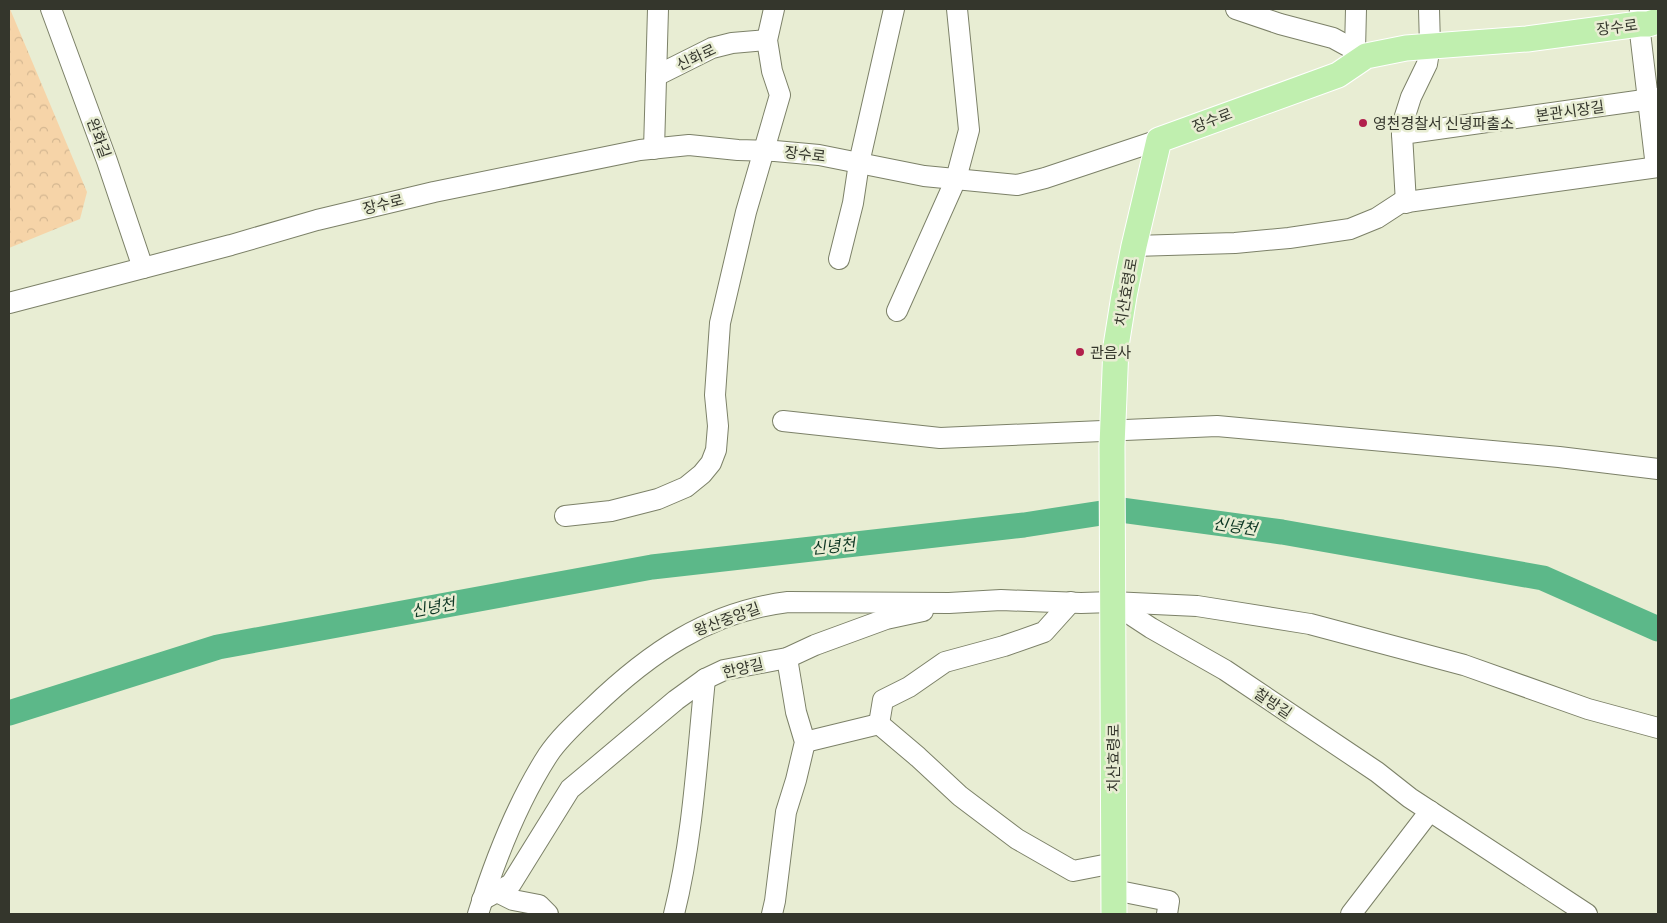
<svg xmlns="http://www.w3.org/2000/svg" width="1667" height="923" font-family="Manrope,'Noto Sans KR',sans-serif">
<style>
.forest{fill:url(#forest-crowns)}
.lines{fill:none;stroke-linecap:round;stroke-linejoin:round}
.river{stroke:#5cb889;stroke-width:25}
.minor-casing{stroke:#7c8168;stroke-width:22}
.major-casing{stroke:#fff;stroke-width:27}
.minor{stroke:#fff;stroke-width:20}
.major{stroke:#c0efaf;stroke-width:25}
.poi-dot{fill:#b1204c;stroke:#e8edd3;stroke-width:2}
.labels{text-anchor:middle;dominant-baseline:central;stroke-width:5;stroke-linejoin:round;paint-order:stroke}
.street-label{font-size:15px;fill:#34362c;stroke:#e8edd3}
.poi-label{font-size:15px;fill:#34362c;stroke:#e8edd3;text-anchor:start}
.water-label{font-size:16px;font-style:italic;fill:#0e3724;stroke:#e8edd3}
</style>
<defs>
<pattern id="forest-crowns" width="20" height="18" patternUnits="userSpaceOnUse" patternTransform="scale(1.25)"><rect width="20" height="18" fill="#f6d4a8"/><path d="M2 6a3 3 0 1 1 6 0M12 15a3 3 0 1 1 6 0" fill="none" stroke="#d4b791"/></pattern>
</defs>
<rect width="100%" height="100%" fill="#e8edd3"/>
<polygon class="forest" points="9,9 10,9 87,192 80,219 9,248"/>
<g class="lines">
<polyline class="river" points="9,713 218,647 652,567 1024,525 1121,510 1282,532 1543,578 1658,629"/>
<g class="minor-casing">
<g id="minor">
<polyline points="51,9 107,161 143,268"/>
<polyline points="1236,9 1280,24 1333,38 1366,56"/>
<polyline points="1640,9 1639,24 1656,167"/>
<polyline points="1355,50 1356,9"/>
<polyline points="656,76 712,48 732,43 767,40"/>
<polyline points="1402,134 1404,119 1411,97 1427,64 1430,46 1429,9"/>
<polyline points="654,149 658,9"/>
<polyline points="1406,203 1402,134 1658,98"/>
<polyline points="1134,246 1235,243 1289,238 1350,229 1377,218 1400,203 1658,167"/>
<polyline points="839,259 853,203 859,163 894,9"/>
<polyline points="9,303 231,245 317,220 434,192 640,150 689,145 738,150 775,151 819,155 924,176 1017,185 1045,178 1159,140"/>
<polyline points="897,311 956,179 969,130 957,9"/>
<polyline points="783,421 940,438 1217,426 1559,457 1658,469"/>
<polyline points="565,516 611,511 658,499 686,487 702,474 711,463 716,450 718,426 715,395 720,323 746,212 780,95 772,71 767,40 774,9"/>
<polyline points="1113,603 1151,628 1225,670 1377,772 1410,798 1587,914"/>
<polyline points="879,724 883,700 909,687 945,662 1004,646 1044,632 1071,602"/>
<polyline points="805,742 879,724 918,757 960,796 1017,839 1073,871 1114,863"/>
<polyline points="1114,890 1169,901 1167,914"/>
<polyline points="497,892 513,900 539,905 548,914"/>
<polyline points="482,900 511,884 570,789 676,700 705,679 724,670 787,658 815,645 886,619 923,611"/>
<path d="M478,914c17,-54 39,-111 70,-159 12,-18 29,-33 44,-47 57,-55 116,-96 196,-106l161,1 52,-3 80,3 31,-1 85,4 113,18 154,41 124,44 70,19"/>
<path d="M674,914c19,-76 23,-156 31,-235"/>
<polyline points="772,914 775,901 786,812 796,780 805,742 796,712 787,658"/>
<polyline points="1351,914 1430,811"/>
</g>
</g>
<g class="major-casing">
<polyline id="major" points="1114,914 1112,446 1116,346 1124,296 1134,246 1159,140 1338,75 1366,56 1406,48 1527,39 1639,24 1648,24 1658,21"/>
</g>
<use href="#minor" class="minor"/>
<use href="#major" class="major"/>
</g>
<g class="poi-dot">
<circle cx="1363" cy="123" r="5"/>
<circle cx="1080" cy="352" r="5"/>
</g>
<g class="labels">
<g class="street-label">
<text transform="translate(1617 27) rotate(-7)">장수로</text>
<text transform="translate(696 57) rotate(-25)">신화로</text>
<text transform="translate(1570 111) rotate(-8)">본관시장길</text>
<text transform="translate(1212 120) rotate(-21)">장수로</text>
<text transform="translate(99 138) rotate(70)">완화길</text>
<text transform="translate(805 154) rotate(7)">장수로</text>
<text transform="translate(383 204) rotate(-14)">장수로</text>
<text transform="translate(1126 292) rotate(-80)">치산효령로</text>
<text transform="translate(727 619) rotate(-20)">왕산중앙길</text>
<text transform="translate(743 668) rotate(-13)">한양길</text>
<text transform="translate(1273 703) rotate(34)">찰방길</text>
<text transform="translate(1113 758) rotate(-90)">치산효령로</text>
</g>
<g class="poi-label">
<text x="1373" y="123">영천경찰서 신녕파출소</text>
<text x="1090" y="352">관음사</text>
</g>
<g class="water-label">
<text transform="translate(1235 526) rotate(8)">신녕천</text>
<text transform="translate(833 546) rotate(-6)">신녕천</text>
<text transform="translate(433 607) rotate(-11)">신녕천</text>
</g>
</g>
<rect width="1667" height="923" fill="none" stroke="#34362c" stroke-width="20"/>
</svg>
